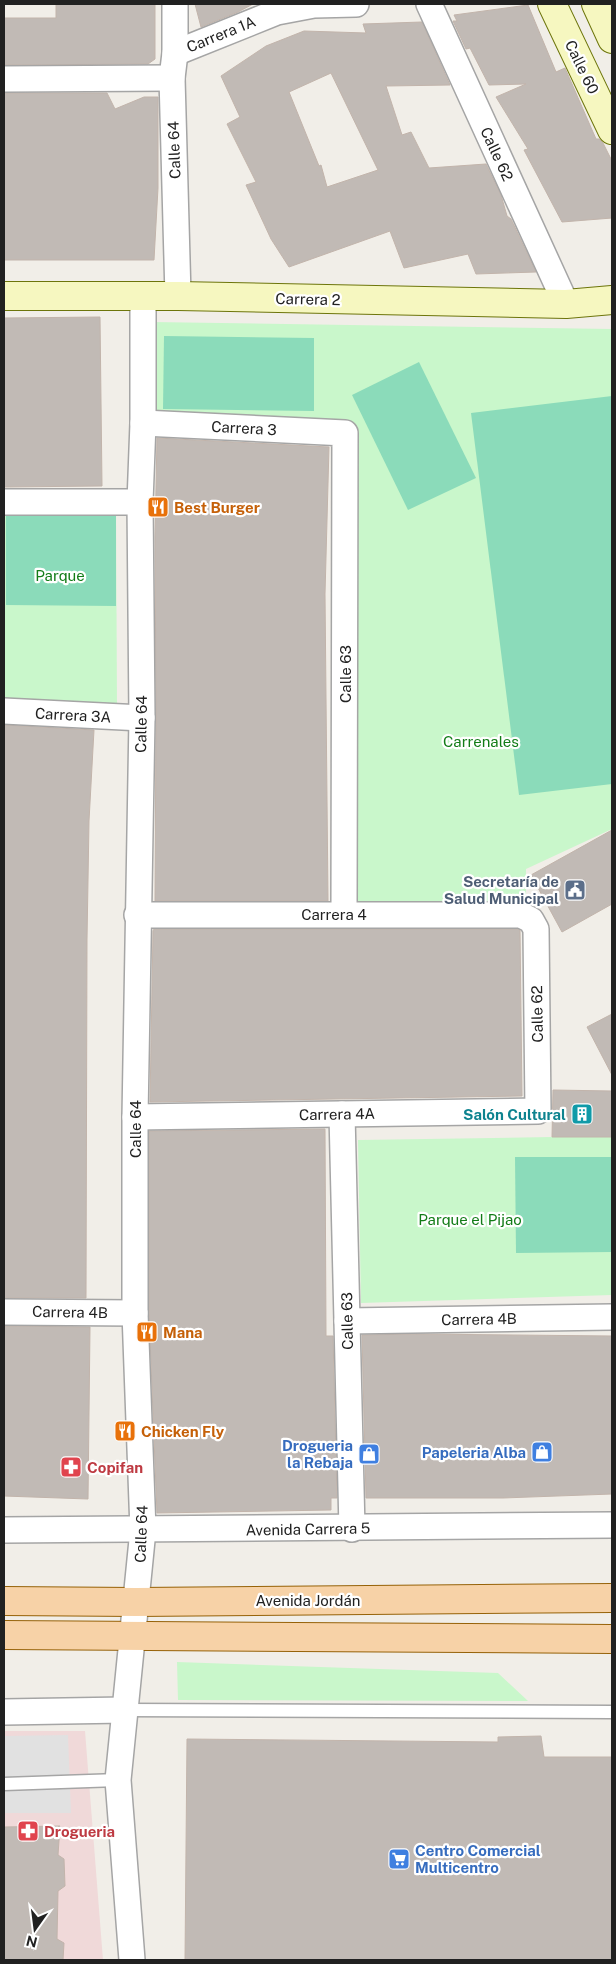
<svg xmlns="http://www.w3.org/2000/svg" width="616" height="1964" font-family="'Public Sans',sans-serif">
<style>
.commercial{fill:#f0d9d9}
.park{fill:#c9f7cb}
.pitch{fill:#8bdbba}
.parking{fill:#e1e1e1}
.building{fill:#c1bab5;stroke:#c2b4ab;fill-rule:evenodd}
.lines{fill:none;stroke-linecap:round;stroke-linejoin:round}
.lane-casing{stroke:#a5a5a5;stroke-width:15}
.street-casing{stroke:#a5a5a5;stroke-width:28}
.secondary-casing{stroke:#6d750b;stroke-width:30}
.primary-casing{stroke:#966208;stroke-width:30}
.lane{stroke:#fff;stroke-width:12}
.street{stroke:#fff;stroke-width:25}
.secondary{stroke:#f6f7c0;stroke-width:28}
.primary{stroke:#f7d2a7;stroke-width:28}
.labels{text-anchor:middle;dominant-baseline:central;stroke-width:4.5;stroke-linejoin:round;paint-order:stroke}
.street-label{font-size:15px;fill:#212121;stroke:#fff}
.food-label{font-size:15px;font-weight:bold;fill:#c56008;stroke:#fff;text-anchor:start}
.park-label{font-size:15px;fill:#127c17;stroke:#fff}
.service-label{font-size:15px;font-weight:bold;fill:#4e5e75;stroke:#fff;text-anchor:end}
.culture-label{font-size:15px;font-weight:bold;fill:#0d838f;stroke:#fff;text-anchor:end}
.shop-label{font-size:15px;font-weight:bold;fill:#366cbe;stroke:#fff;text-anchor:end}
.health-label{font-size:15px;font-weight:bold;fill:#be3a42;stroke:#fff;text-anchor:start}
</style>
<rect width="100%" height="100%" fill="#f1eee8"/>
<polygon class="commercial" points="4,1731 85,1731 103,1960 4,1960"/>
<g class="park">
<polygon points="151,322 612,329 612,829 526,869 526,909 349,906 354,424 150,421"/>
<polygon points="4,507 116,507 117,704 4,704"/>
<polygon points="552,1137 612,1137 612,1295 361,1303 358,1140"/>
<polygon points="177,1662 498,1673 528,1701 178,1700"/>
</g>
<g class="pitch">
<polygon points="164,336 314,338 314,411 163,409"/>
<polygon points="419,362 476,478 408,510 352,395"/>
<polygon points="612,396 612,784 519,795 471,413"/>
<polygon points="6,507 116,507 116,606 6,605"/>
<polygon points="515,1157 612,1157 612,1252 516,1253"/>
</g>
<polygon class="parking" points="68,1735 71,1813 4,1813 4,1736"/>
<g class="building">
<polygon points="56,4 155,4 155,59 148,64 4,65 4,18 56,18"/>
<polygon points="195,4 253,4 238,12 201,27"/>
<polygon points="528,5 556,72 565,68 596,139 599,139 603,143 612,161 612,218 562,222 524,150 528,149 496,97 526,84 489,85 470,48 466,49 453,21 457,21 454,15"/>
<path d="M422,22l28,63 -64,1 16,49 9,-3 18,36 57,-4 15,31 6,21 4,3 25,53 -60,2 -8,-20 -64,14 -14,-37 -101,36 -18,-28 -25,-54 10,-3 -29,-58 13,-7 -19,-41 45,-30 38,-15 62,2 -3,-9zM331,73l47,97 -51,17 -6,-22 -2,1 -30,-74z"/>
<polygon points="4,93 107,93 115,109 144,97 158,97 158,188 154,260 4,260"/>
<polygon points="100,317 102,486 4,487 4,318"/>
<polygon points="157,438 329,447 325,594 328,901 155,901 156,718 155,537"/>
<polygon points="4,725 94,730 89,821 87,939 86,1298 4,1298"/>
<polygon points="612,830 612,904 562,932 531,875"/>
<polygon points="154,929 518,929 520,930 522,1096 150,1102 153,931"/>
<polygon points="612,1014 612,1075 587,1027"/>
<polygon points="553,1090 612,1091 612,1137 552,1137"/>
<polygon points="325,1129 326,1336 333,1336 337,1498 331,1498 331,1510 157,1513 149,1313 149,1131"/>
<polygon points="4,1326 90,1327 88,1499 4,1496"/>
<polygon points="417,1334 612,1336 612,1494 503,1498 366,1498 362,1335"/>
<polygon points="541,1736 544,1757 612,1757 612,1960 185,1960 187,1739 498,1742 498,1737"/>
<polygon points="60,1826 58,1855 64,1859 65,1886 58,1891 57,1939 64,1943 63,1960 4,1960 4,1827"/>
</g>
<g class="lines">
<g class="lane-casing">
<g id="lane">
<polyline points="125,1710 612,1712"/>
<polyline points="4,1784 118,1780"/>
</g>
</g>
<g class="street-casing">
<g id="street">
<polyline points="175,4 175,53 172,78 178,296"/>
<polyline points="429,4 566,304"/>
<polyline points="175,53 277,12 314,5 356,4"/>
<polyline points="4,79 172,78"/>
<polyline points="143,423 345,433 344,914"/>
<polyline points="4,502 140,502"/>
<polyline points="4,711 142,718"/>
<polyline points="342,1114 352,1529"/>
<polyline points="135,1117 538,1111 536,929 531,920 521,915 137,915"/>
<polyline points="4,1312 135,1313"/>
<polyline points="347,1321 612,1317"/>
<polyline points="4,1530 612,1525"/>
<polyline points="4,1712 125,1710"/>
<polyline points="132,1960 118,1780 143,1530 135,1313 135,1117 142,718 140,502 143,423 143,296"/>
</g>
</g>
<g class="secondary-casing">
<g id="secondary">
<polyline points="552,4 612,130"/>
<polyline points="596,4 612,39"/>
<polyline points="4,296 178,296 566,304 612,300"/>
</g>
</g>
<g class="primary-casing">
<g id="primary">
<polyline points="4,1601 136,1602 612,1598"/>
<polyline points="4,1635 612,1639"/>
</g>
</g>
<use href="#lane" class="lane"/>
<use href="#street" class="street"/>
<use href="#secondary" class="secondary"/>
<use href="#primary" class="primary"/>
</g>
<defs>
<g id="restaurant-square" transform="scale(1.125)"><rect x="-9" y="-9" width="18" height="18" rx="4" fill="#e8710a" stroke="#fff"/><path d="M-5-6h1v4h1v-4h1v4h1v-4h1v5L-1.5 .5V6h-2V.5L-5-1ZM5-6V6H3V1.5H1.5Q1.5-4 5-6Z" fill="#fff"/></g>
<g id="civic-square" transform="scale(1.125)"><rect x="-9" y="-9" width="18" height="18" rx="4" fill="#5c6f8a" stroke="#fff"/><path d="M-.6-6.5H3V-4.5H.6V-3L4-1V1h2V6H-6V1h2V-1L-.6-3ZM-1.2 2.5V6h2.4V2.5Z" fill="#fff"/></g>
<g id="building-square" transform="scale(1.125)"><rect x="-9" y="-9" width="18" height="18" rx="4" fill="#0f9aa8" stroke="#fff"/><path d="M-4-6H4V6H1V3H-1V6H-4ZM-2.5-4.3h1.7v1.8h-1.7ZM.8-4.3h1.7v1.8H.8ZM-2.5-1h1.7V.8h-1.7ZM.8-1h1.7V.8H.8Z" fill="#fff"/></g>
<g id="shop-square" transform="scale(1.125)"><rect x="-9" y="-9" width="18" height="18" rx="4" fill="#3f7fe0" stroke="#fff"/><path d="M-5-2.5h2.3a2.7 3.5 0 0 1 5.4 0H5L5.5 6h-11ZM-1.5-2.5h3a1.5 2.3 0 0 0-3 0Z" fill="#fff"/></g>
<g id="pharmacy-square" transform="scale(1.125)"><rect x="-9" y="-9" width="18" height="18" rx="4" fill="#e0444e" stroke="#fff"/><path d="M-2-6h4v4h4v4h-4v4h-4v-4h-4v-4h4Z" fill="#fff"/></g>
<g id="supermarket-square" transform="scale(1.125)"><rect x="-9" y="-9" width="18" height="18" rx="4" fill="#3f7fe0" stroke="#fff"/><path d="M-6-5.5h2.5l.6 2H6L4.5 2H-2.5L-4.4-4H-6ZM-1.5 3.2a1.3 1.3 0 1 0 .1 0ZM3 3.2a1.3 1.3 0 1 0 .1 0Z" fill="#fff"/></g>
</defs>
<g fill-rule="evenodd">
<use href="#restaurant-square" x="158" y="507"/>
<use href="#civic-square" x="575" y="890"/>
<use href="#building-square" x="582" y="1114"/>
<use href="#restaurant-square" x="147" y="1332"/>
<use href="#restaurant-square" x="125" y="1431"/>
<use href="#shop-square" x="542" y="1452"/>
<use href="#shop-square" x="369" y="1454"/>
<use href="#pharmacy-square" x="71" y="1467"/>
<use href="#pharmacy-square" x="28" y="1831"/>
<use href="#supermarket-square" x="399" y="1859"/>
</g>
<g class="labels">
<g class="street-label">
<text transform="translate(221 34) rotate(-22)">Carrera 1A</text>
<text transform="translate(582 67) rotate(64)">Calle 60</text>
<text transform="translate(174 150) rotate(-92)">Calle 64</text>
<text transform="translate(497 154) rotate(65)">Calle 62</text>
<text transform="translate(308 299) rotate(1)">Carrera 2</text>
<text transform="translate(244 428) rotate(3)">Carrera 3</text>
<text transform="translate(345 674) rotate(-90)">Calle 63</text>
<text transform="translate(73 715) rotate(3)">Carrera 3A</text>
<text transform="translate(141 724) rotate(-89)">Calle 64</text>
<text x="334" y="914">Carrera 4</text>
<text transform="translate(537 1014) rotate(-91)">Calle 62</text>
<text transform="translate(337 1114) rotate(-1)">Carrera 4A</text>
<text transform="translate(135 1129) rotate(-90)">Calle 64</text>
<text transform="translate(70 1312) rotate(1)">Carrera 4B</text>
<text transform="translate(479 1319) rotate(-1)">Carrera 4B</text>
<text transform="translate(347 1321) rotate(-91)">Calle 63</text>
<text transform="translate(308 1529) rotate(-1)">Avenida Carrera 5</text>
<text transform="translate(141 1534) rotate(-88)">Calle 64</text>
<text x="308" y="1600">Avenida Jordán</text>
</g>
<g class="food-label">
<text x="174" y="507">Best Burger</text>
<text x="163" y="1332">Mana</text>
<text x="141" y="1431">Chicken Fly</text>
</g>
<g class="park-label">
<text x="60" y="575">Parque</text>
<text x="481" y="741">Carrenales</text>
<text x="470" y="1219">Parque el Pijao</text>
</g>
<g class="service-label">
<text x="559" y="881">Secretaría de<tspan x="559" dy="17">Salud Municipal</tspan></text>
</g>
<g class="culture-label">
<text x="566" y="1114">Salón Cultural</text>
</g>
<g class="shop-label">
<text x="353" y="1445">Drogueria<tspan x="353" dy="17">la Rebaja</tspan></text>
<text x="526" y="1452">Papeleria Alba</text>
<text x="415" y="1850" text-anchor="start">Centro Comercial<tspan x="415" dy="17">Multicentro</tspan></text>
</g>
<g class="health-label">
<text x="87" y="1467">Copifan</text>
<text x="44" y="1831">Drogueria</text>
</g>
</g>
<rect width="616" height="1964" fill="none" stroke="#212121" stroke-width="10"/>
<g transform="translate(35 1929) rotate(194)" stroke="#ffffff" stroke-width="4" paint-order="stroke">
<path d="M0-4L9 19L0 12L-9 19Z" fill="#212121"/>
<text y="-8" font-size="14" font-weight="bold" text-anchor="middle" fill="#212121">N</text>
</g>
</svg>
